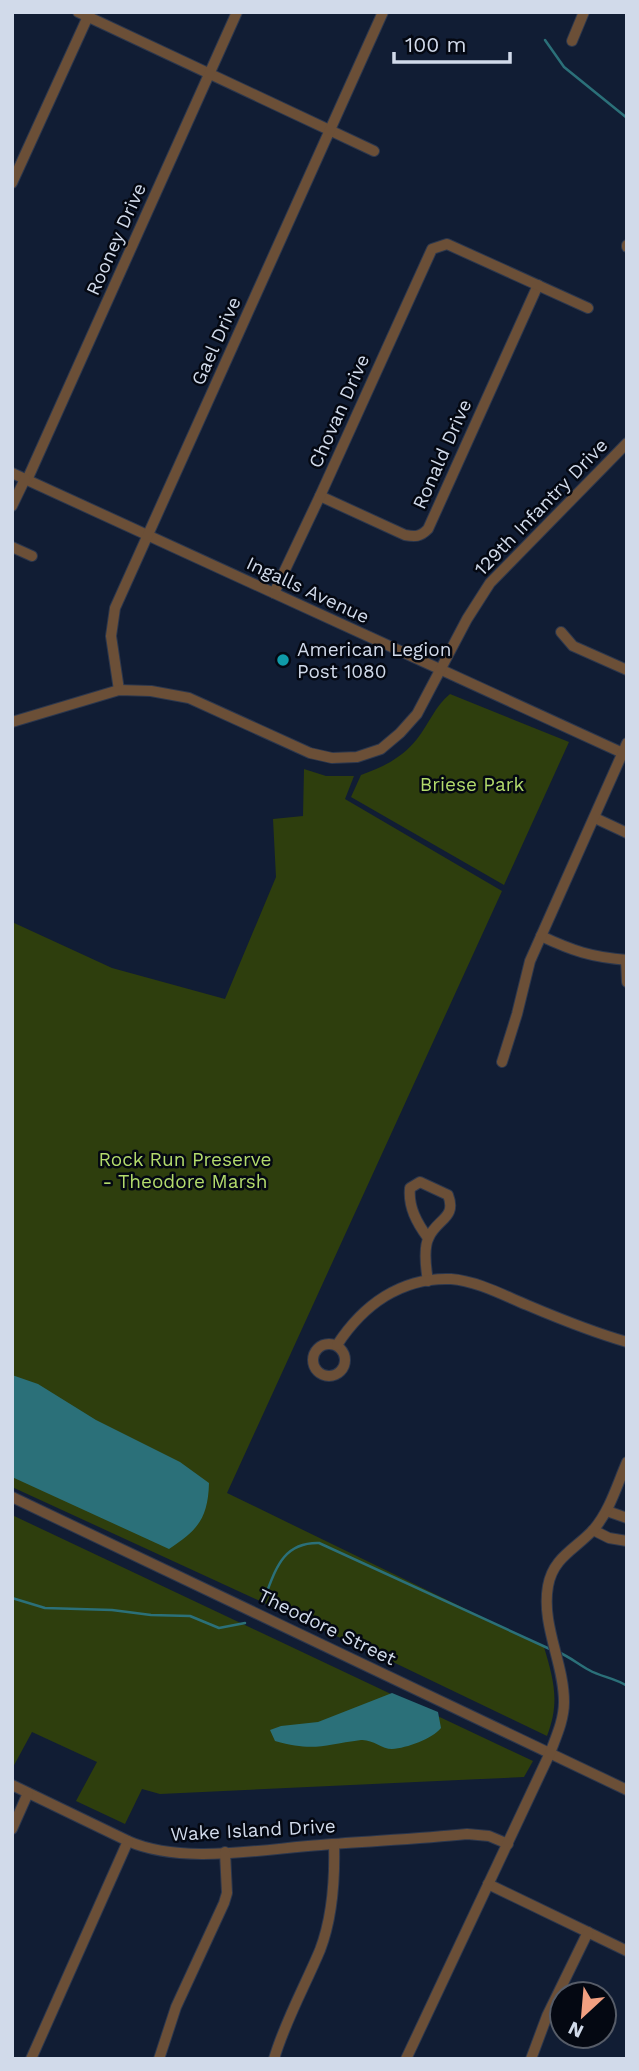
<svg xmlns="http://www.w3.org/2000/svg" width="639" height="2071" font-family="'Work Sans',sans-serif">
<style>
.green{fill:#2e3e0d}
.water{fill:#2b7079}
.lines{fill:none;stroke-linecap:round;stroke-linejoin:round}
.stream{stroke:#2b7079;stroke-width:2.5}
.minor-casing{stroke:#2c374d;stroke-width:12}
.minor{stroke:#6b4f37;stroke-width:10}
.culture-dot{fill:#0f9aa8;stroke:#040812;stroke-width:2.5}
.labels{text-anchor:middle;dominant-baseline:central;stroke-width:5;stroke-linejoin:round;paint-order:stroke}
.street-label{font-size:19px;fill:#d1daea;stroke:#040812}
.poi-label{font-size:19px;fill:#d1daea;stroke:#040812;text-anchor:start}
.park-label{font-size:19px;fill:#b3db6c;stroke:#040812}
</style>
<rect width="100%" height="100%" fill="#111d34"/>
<g class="green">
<path d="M450,694l119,48 -65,143 -153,-88 10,-22c22,-8 41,-17 56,-36 12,-15 18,-33 33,-45z"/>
<path d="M304,769l22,7h28l-9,23 157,92 -275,602 317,154c10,34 16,55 3,89l-152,-73 -383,-176v-565l100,46 113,31 51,-122 -3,-58 30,-3z"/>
<polygon points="12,1515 533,1761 524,1777 160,1794 142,1789 125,1824 76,1801 97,1762 32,1732 12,1769"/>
</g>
<g class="water">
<path d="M12,1375l26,9 58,36 84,42 29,21c-1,35 -11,47 -40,66l-157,-72z"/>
<path d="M392,1693l46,19 3,16c-9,11 -34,20 -49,21 -10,0 -20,-10 -31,-9 -38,5 -47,12 -86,1l-5,-11 11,-4 37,-4z"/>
</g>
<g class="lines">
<g class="stream">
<polyline points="545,40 564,67 627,118"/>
<polyline points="12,1598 45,1608 112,1610 151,1615 190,1616 219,1628 245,1623"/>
<path d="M263,1602c12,-30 18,-60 56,-59l233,107"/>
<path d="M558,1652c12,5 20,12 31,18 12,7 26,8 38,16"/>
</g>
<g class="minor-casing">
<g id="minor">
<polyline points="78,12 374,151"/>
<polyline points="572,41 584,12"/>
<polyline points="12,183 90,12"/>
<polyline points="627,245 627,247"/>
<polyline points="12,473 627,755"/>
<polyline points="27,480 237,12"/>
<path d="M320,496l85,39c10,2 15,2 23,-6l110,-244"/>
<polyline points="12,506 25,479"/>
<polyline points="12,547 32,556"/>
<polyline points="274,593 320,496 432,249 447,244 588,308"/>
<polyline points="561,632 573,646 627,670"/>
<polyline points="119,690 111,636 115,608 383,12"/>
<polyline points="12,722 119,690 151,691 189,698 310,753 332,758 357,757 381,749 400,733 417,714 467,619 490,583 627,443"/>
<polyline points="595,818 627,833"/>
<path d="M541,936c32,15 50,21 86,24"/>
<polyline points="626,960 627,982"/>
<polyline points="502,1062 517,1014 530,961 627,743"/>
<path d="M428,1238c-11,-15 -20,-31 -18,-50l10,-6 28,13c9,23 -11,24 -19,42 -6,11 -3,32 -1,44"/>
<circle cx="329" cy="1360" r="16"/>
<path d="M337,1345c26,-40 64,-68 114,-66 26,2 52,16 76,26 33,14 65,27 100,37"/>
<polyline points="12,1497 627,1790"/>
<polyline points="607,1511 627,1518"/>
<polyline points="593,1530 609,1538 627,1541"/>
<path d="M12,1785l116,56c54,24 134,8 193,4 48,-4 97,-6 146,-11l22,2 19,8"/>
<polyline points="12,1829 28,1793"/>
<polyline points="488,1884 627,1951"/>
<polyline points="31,2059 128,1841"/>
<polyline points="159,2059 176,2007 224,1903 227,1893 225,1852"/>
<path d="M274,2059c11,-38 31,-73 46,-109 13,-34 15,-71 14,-106"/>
<path d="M406,2059l144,-306c6,-16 14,-33 14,-51 0,-39 -23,-77 -16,-116 5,-29 28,-37 46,-57 16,-19 23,-44 33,-67"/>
<polyline points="531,2059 547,2016 588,1932"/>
</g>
</g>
<use href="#minor" class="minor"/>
</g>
<circle class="culture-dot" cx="283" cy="660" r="7"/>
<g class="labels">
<g class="street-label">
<text transform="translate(116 239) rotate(-66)">Rooney Drive</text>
<text transform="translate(216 341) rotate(-66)">Gael Drive</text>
<text transform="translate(339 411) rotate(-66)">Chovan Drive</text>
<text transform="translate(442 454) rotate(-66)">Ronald Drive</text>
<text transform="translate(541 507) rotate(-46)">129th Infantry Drive</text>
<text transform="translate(308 590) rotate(25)">Ingalls Avenue</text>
<text transform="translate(327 1627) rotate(26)">Theodore Street</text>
<text transform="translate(253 1830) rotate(-3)">Wake Island Drive</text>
</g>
<g class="poi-label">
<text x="297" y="649">American Legion<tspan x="297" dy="22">Post 1080</tspan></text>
</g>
<g class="park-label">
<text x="472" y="784">Briese Park</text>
<text x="185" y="1159">Rock Run Preserve<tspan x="185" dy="22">- Theodore Marsh</tspan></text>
</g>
</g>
<rect width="639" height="2071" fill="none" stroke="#d1daea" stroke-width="28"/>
<g transform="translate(583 2015) rotate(206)"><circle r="33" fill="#040812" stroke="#565c68" stroke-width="2"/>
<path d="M0-5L12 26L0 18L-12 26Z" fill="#f2a081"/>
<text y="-10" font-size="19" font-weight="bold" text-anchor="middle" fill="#d1daea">N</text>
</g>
<path d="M394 52v10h116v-10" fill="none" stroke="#d1daea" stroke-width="3.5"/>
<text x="405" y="52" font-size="21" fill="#d1daea" stroke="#040812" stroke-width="5" paint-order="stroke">100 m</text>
</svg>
